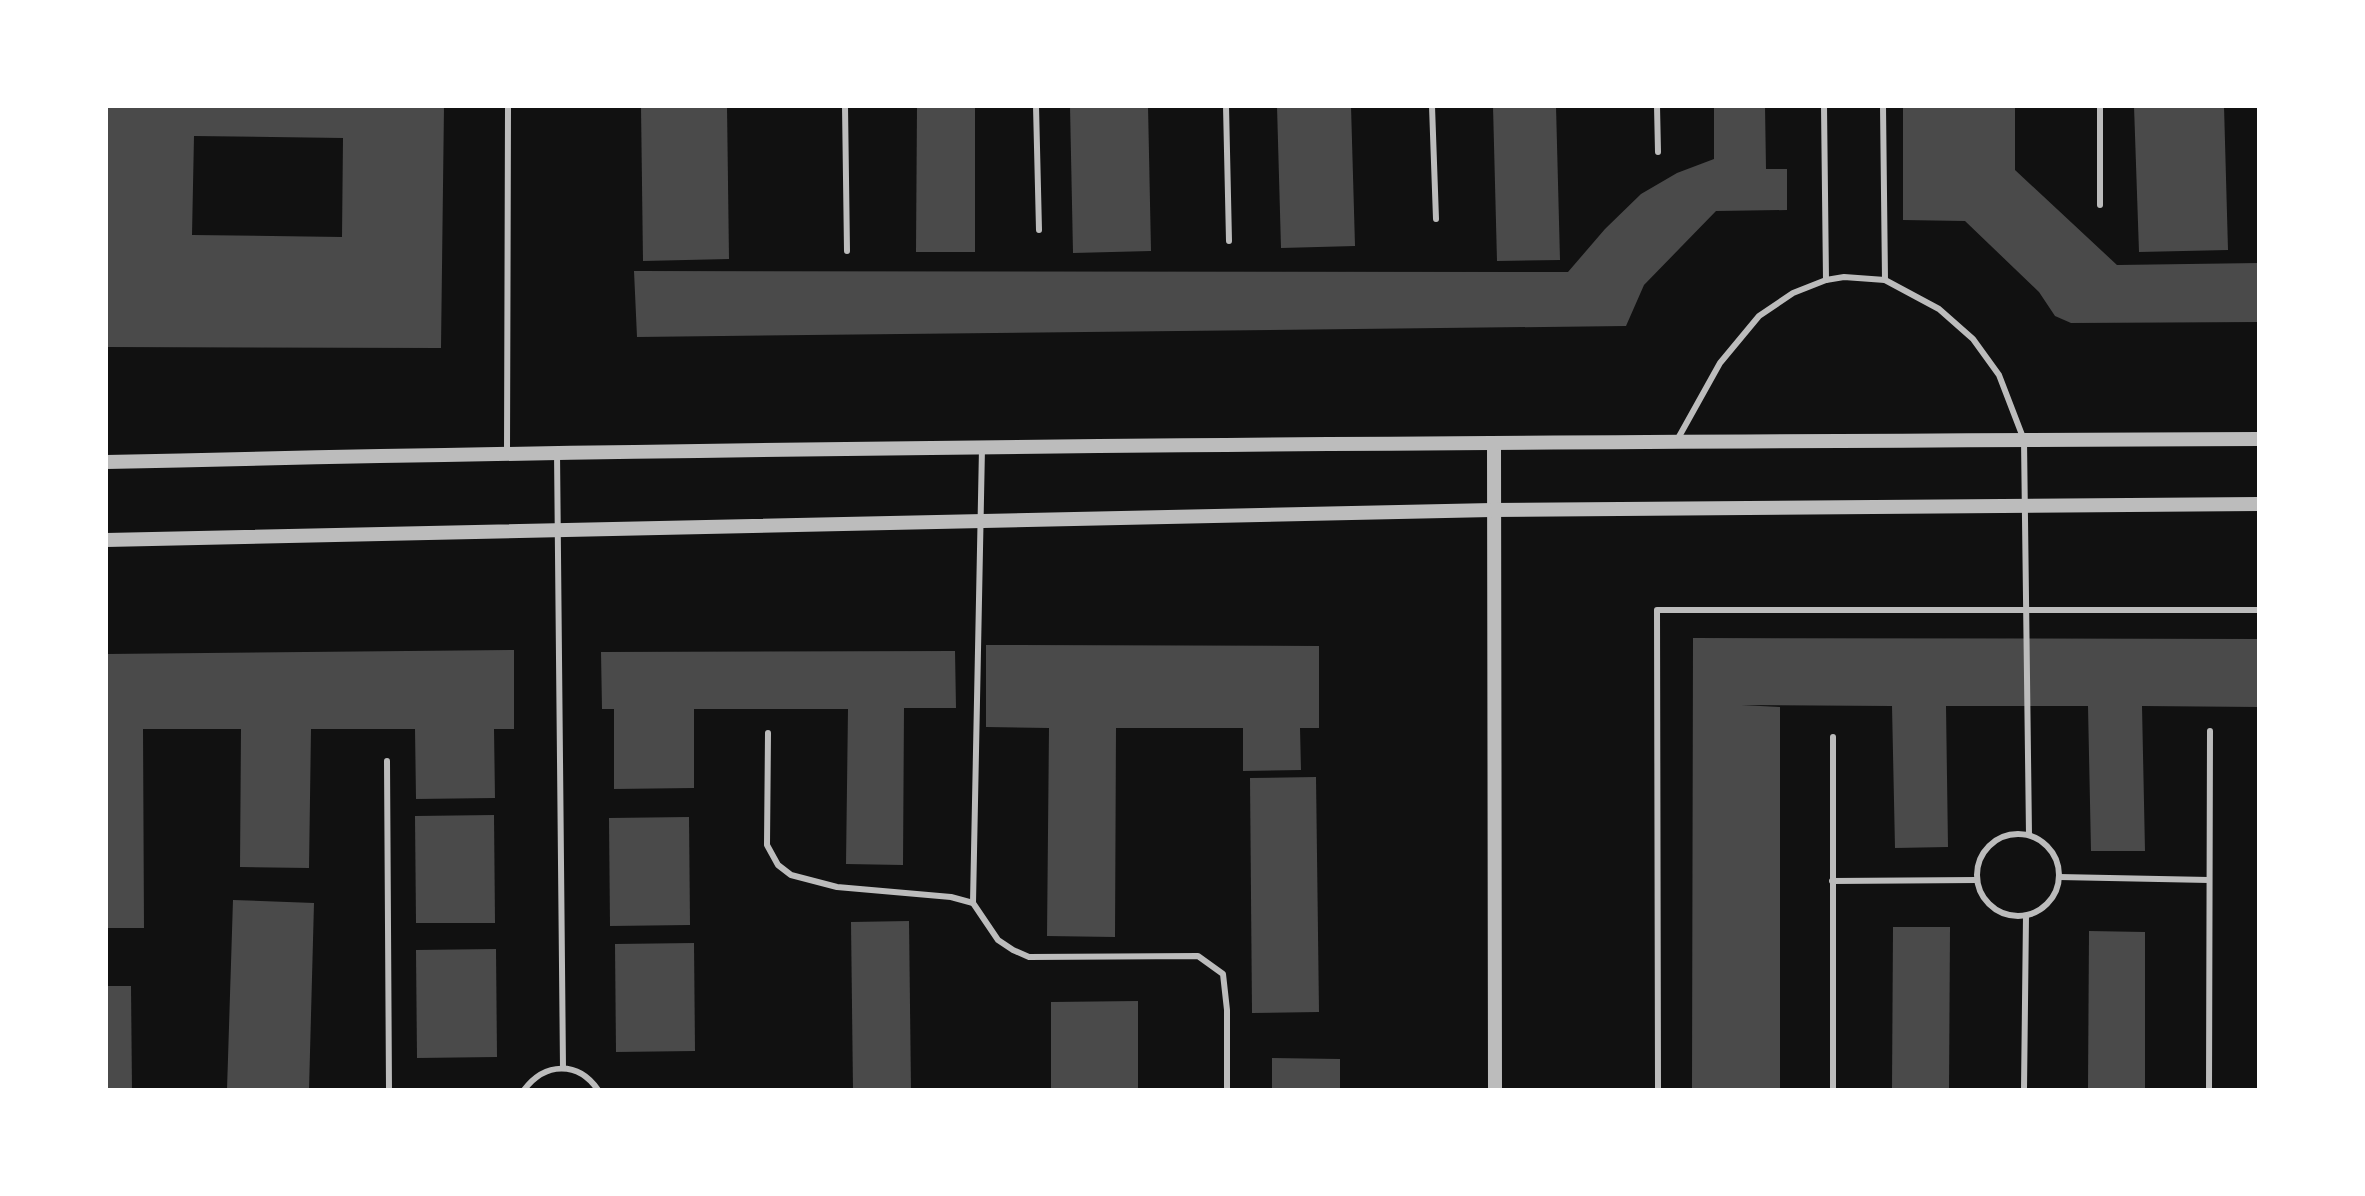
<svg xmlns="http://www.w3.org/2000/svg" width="2365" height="1196" font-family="Helvetica,sans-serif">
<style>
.building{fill:#4a4a4a;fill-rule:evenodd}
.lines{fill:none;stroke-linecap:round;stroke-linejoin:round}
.service{stroke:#bcbcbc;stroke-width:6}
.tertiary{stroke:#bcbcbc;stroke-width:14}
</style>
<rect width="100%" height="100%" fill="#111"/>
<g class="building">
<path d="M106,106h338l-3,242 -335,-1zM194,136l149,2 -1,99 -150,-2z"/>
<polygon points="641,106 727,106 729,259 643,261"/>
<polygon points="917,106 975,106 975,252 916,252"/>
<polygon points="1070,106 1148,106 1151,251 1073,253"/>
<polygon points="1277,106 1351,106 1355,246 1281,248"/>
<polygon points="1493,106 1556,106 1560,260 1497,261"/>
<polygon points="1714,106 1765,106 1766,169 1787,169 1787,210 1716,211 1644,285 1626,326 637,337 634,271 1568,272 1605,229 1641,194 1677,173 1714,159"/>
<polygon points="1903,106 2015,106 2015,170 2117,265 2259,263 2259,322 2071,323 2055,316 2039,292 1965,221 1903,220"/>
<polygon points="2134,106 2224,106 2228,250 2139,252"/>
<polygon points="1693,638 2259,639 2259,707 2142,706 2145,851 2091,851 2088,706 1946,706 1948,847 1895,848 1892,706 1741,705 1780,707 1780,1090 1692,1090"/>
<polygon points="986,645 1319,646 1319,728 1300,728 1301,770 1243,771 1243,728 1116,728 1115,937 1047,936 1049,728 986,727"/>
<polygon points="514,650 514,729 494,729 495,798 416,799 415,729 311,729 309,868 240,867 241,729 143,729 144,928 106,928 106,654"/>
<polygon points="955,651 956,708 904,708 903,865 846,864 848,709 694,709 694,788 614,789 614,709 602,709 601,652"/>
<polygon points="1316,777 1319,1012 1252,1013 1250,778"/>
<polygon points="494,815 495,923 416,923 415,816"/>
<polygon points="689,817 690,925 610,926 609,818"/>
<polygon points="233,900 314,903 309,1090 227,1090"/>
<polygon points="909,921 911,1090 853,1090 851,922"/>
<polygon points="1893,927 1950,927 1949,1090 1892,1090"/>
<polygon points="2089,931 2145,932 2145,1090 2088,1090"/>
<polygon points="694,943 695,1051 616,1052 615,944"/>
<polygon points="496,949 497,1057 417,1058 416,950"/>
<polygon points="106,986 131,986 132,1090 106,1090"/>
<polygon points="1138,1001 1138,1090 1051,1090 1051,1002"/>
<polygon points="1272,1058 1340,1059 1340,1090 1272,1090"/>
</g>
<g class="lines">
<g class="service">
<polyline points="845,106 847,251"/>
<polyline points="1036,106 1039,230"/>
<polyline points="1226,106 1229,241"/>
<polyline points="1432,106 1436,219"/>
<polyline points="1657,106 1658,152"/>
<polyline points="1824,106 1826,280"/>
<polyline points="1883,106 1885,280"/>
<polyline points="2100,106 2100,205"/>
<polyline points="1676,442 1720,363 1759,316 1793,293 1826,280 1844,277 1885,280 1939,309 1973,339 1999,375 2024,440 2029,835"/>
<polyline points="557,452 563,1068"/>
<polyline points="507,453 508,106"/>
<polyline points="768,733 767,845 778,865 791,875 837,887 951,897 973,903 998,940 1013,950 1029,957 1198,956 1223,974 1227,1010 1227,1090"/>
<polyline points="387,761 389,1090"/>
<circle cx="2018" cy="875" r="41"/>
<polyline points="2059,877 2209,880"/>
<polyline points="1832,881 1977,880"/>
<polyline points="973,903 982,448"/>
<path d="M524,1090c21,-28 54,-29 74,0"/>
<polyline points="1658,1090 1657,610 2259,610"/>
<polyline points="1833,1090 1833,737"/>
<polyline points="2024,1090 2026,916"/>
<polyline points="2209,1090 2210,731"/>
</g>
<g class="tertiary">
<polyline points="1494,443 1495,1090"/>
<path d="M106,462c718,-17 1435,-20 2153,-23"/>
<polyline points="106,540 1492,510 2259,504"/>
</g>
</g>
<rect width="2365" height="1196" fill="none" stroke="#ffffff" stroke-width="216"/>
</svg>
